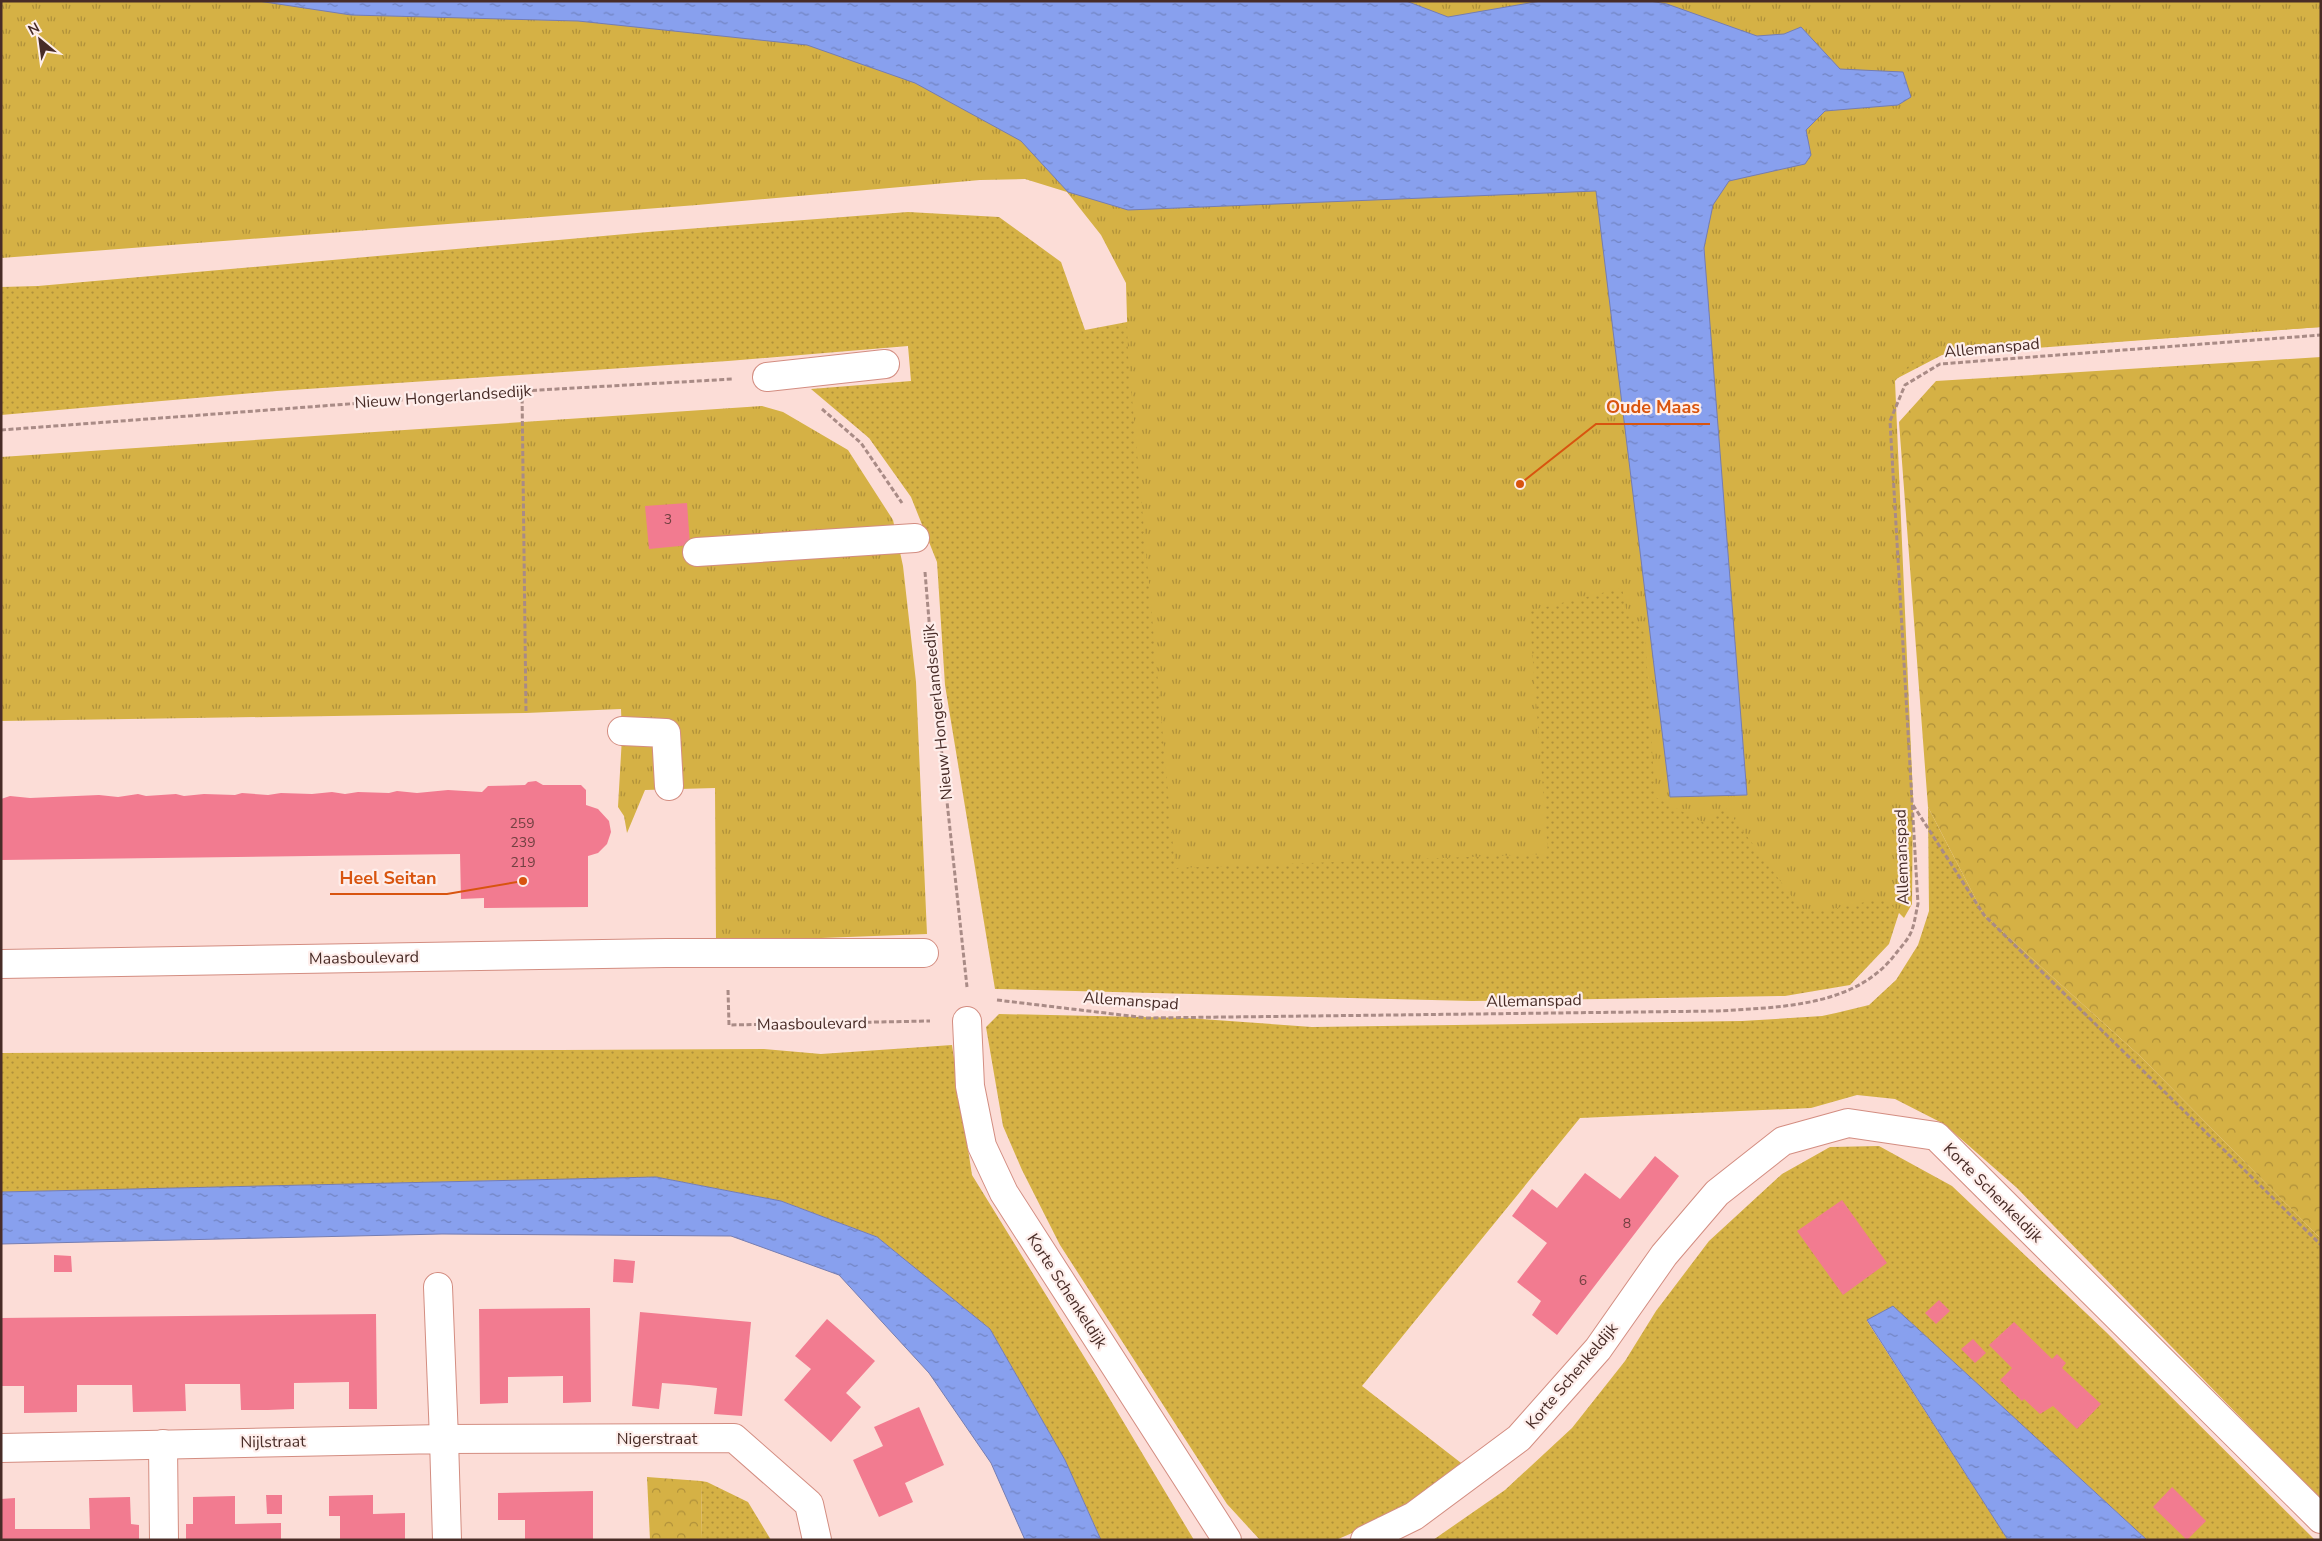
<svg xmlns="http://www.w3.org/2000/svg" width="2322" height="1541" font-family="'Nunito Sans',sans-serif">
<style>
.grass{fill:url(#grass-dots)}
.forest{fill:url(#forest-crowns)}
.park{fill:url(#park-tufts)}
.water{fill:url(#water-ripples);stroke:#757db2}
.building{fill:#f27b90}
.lines{fill:none;stroke-linecap:round;stroke-linejoin:round}
.minor-casing{stroke:#d38d81;stroke-width:30}
.path{stroke:#a98b86;stroke-width:3;stroke-dasharray:5 2.5;stroke-linecap:butt}
.minor{stroke:#fff;stroke-width:28}
.labels{text-anchor:middle;dominant-baseline:central;stroke-width:4.5;stroke-linejoin:round;paint-order:stroke}
.number-label{font-size:14px;fill:#724041}
.street-label{font-size:16px;fill:#482c27;stroke:#feeeeb}
.leader{fill:none;stroke:#d8540f;stroke-width:2}
.callout-dot{fill:#d8540f;stroke:#feeeeb;stroke-width:2}
.callout-label{font-size:18px;text-anchor:middle;font-weight:bold;fill:#d8540f;stroke:#feeeeb;stroke-width:4.5;stroke-linejoin:round;paint-order:stroke}
</style>
<defs>
<pattern id="grass-dots" width="8" height="8" patternUnits="userSpaceOnUse" patternTransform="scale(1.25)"><rect width="8" height="8" fill="#d5b145"/><path d="M2 2h.1M6 6h.1" fill="none" stroke="#af903a" stroke-width="1.8" stroke-linecap="round"/></pattern>
<pattern id="forest-crowns" width="20" height="18" patternUnits="userSpaceOnUse" patternTransform="scale(1.25)"><rect width="20" height="18" fill="#d5b145"/><path d="M2 6a3 3 0 1 1 6 0M12 15a3 3 0 1 1 6 0" fill="none" stroke="#af903a"/></pattern>
<pattern id="park-tufts" width="24" height="20" patternUnits="userSpaceOnUse" patternTransform="scale(1.25)"><rect width="24" height="20" fill="#d5b145"/><path d="M3 7l-1-3M5 7V3M7 7l1-3M15 17l-1-3M17 17v-4M19 17l1-3" fill="none" stroke="#af903a"/></pattern>
<pattern id="water-ripples" width="26" height="14" patternUnits="userSpaceOnUse" patternTransform="scale(1.25)"><rect width="26" height="14" fill="#88a0ee"/><path d="M2 4q2-2 4 0t4 0M15 11q2-2 4 0t4 0" fill="none" stroke="#7183c1"/></pattern>
</defs>
<rect width="100%" height="100%" fill="#fcddd7"/>
<g class="grass">
<polygon points="2321,1 2321,327 1942,355 1894,380 1905,894 1889,944 1850,985 1785,996 1472,1001 995,989 945,685 937,562 911,497 869,438 811,389 911,381 908,346 728,361 277,391 1,415 1,287 38,286 648,232 908,212 999,217 1061,262 1085,330 1127,322 1497,323 1704,248"/>
<polygon points="1928,807 1984,915 2140,1056 2321,1239 2321,1500 2017,1188 1944,1124 1895,1099 1857,1095 1811,1108 1580,1118 1362,1386 1465,1466 1382,1520 1336,1540 1260,1540 1227,1504 1060,1245 1022,1170 1003,1126 986,1027 999,1014 1187,1018 1312,1027 1742,1021 1822,1016 1836,1013 1869,1005 1896,980 1918,945 1929,911"/>
<polygon points="952,1045 972,1175 1096,1376 1194,1540 1101,1540 1065,1460 990,1329 877,1237 781,1201 656,1177 1,1192 1,1053 764,1049 821,1054"/>
<polygon points="1879,1146 1952,1186 2106,1332 2315,1540 2147,1540 1893,1306 1867,1321 2008,1540 1433,1540 1505,1490 1572,1428 1625,1361 1656,1311 1709,1241 1782,1174 1830,1147"/>
<polygon points="701,1481 707,1482 748,1502 771,1540 702,1540"/>
</g>
<g class="forest">
<polygon points="2321,357 2321,1239 2140,1056 1984,915 1928,807 1899,422 1936,381"/>
<polygon points="647,1477 701,1481 702,1540 650,1540"/>
</g>
<g class="park">
<polygon points="1,1 2321,1 2321,327 1942,354 1912,362 1895,381 1913,797 1912,904 1904,918 1886,900 1870,901 1832,909 1804,910 1795,901 1726,808 1704,823 1655,797 1645,634 1627,614 1622,588 1529,611 1548,854 1175,868 1128,354 1126,283 1101,235 1067,192 1025,179 980,180 697,205 1,258"/>
<polygon points="762,406 783,412 848,450 893,520 903,566 916,682 927,934 716,942 715,788 645,790 627,833 624,816 618,807 622,737 621,709 526,713 1,721 1,457"/>
</g>
<g class="water">
<polygon points="258,1 1406,1 1448,17 1541,1 1650,1 1667,4 1757,36 1784,34 1801,27 1840,69 1903,72 1911,97 1898,105 1825,111 1806,130 1811,155 1805,164 1729,181 1713,205 1704,248 1747,795 1670,797 1596,191 1128,210 1068,192 1021,141 915,83 807,45 578,21 351,15"/>
<polygon points="656,1177 781,1201 877,1237 990,1329 1065,1460 1101,1540 1025,1540 991,1463 929,1373 839,1275 731,1236 442,1234 1,1244 1,1192"/>
<polygon points="1893,1306 2147,1540 2008,1540 1867,1320"/>
</g>
<g class="building">
<polygon points="687,503 690,545 649,549 645,506"/>
<polygon points="536,781 543,785 581,785 586,790 586,805 598,809 609,821 611,832 607,844 598,853 588,856 588,907 484,908 484,898 461,899 460,854 1,860 1,799 10,796 30,798 99,795 118,797 138,794 146,796 176,794 184,796 204,794 235,795 242,793 268,795 281,793 312,794 332,792 345,794 358,792 389,793 397,791 417,793 448,790 482,792 488,786 525,785 528,782"/>
<polygon points="1655,1156 1679,1176 1557,1335 1532,1315 1541,1301 1517,1282 1547,1243 1512,1216 1532,1189 1557,1208 1585,1173 1620,1199"/>
<polygon points="1842,1200 1887,1263 1843,1295 1797,1231"/>
<polygon points="54,1255 71,1256 72,1272 54,1272"/>
<polygon points="614,1259 635,1261 633,1283 613,1282"/>
<polygon points="1939,1300 1950,1311 1936,1324 1925,1313"/>
<polygon points="590,1308 591,1402 563,1403 563,1376 508,1377 508,1403 480,1404 479,1309"/>
<polygon points="640,1312 751,1322 742,1416 714,1414 717,1388 689,1385 662,1383 659,1409 632,1406"/>
<polygon points="376,1314 377,1409 349,1409 349,1382 294,1383 294,1409 268,1410 241,1410 240,1384 185,1384 186,1411 133,1412 132,1385 77,1385 77,1412 24,1413 24,1386 1,1386 1,1318"/>
<polygon points="827,1319 875,1361 846,1393 861,1407 831,1442 784,1400 811,1369 795,1356"/>
<polygon points="2014,1322 2052,1359 2057,1354 2066,1363 2062,1368 2101,1404 2077,1429 2053,1406 2040,1414 2024,1399 2022,1401 2000,1380 2012,1368 1989,1345"/>
<polygon points="1973,1339 1986,1353 1975,1363 1961,1349"/>
<polygon points="919,1407 944,1465 905,1483 913,1502 879,1517 853,1460 883,1446 874,1427"/>
<polygon points="2172,1487 2206,1521 2187,1540 2153,1507"/>
<polygon points="593,1491 593,1540 525,1540 525,1520 498,1520 498,1493"/>
<polygon points="266,1495 282,1495 282,1514 267,1514"/>
<polygon points="373,1495 373,1514 405,1513 405,1540 340,1540 340,1516 329,1516 329,1496"/>
<polygon points="235,1496 235,1524 281,1523 281,1540 186,1540 186,1524 193,1524 193,1497"/>
<polygon points="130,1497 131,1524 139,1525 139,1540 1,1540 1,1499 15,1498 15,1529 90,1529 89,1498"/>
</g>
<g class="lines">
<g class="minor-casing">
<g id="minor">
<polyline points="767,377 885,364"/>
<polyline points="697,552 915,538"/>
<polyline points="622,731 666,733 669,786"/>
<polyline points="1,964 666,953 924,953"/>
<polyline points="967,1021 970,1086 982,1146 1004,1193 1227,1540"/>
<polyline points="438,1287 444,1439 734,1438 809,1504 817,1540"/>
<polyline points="163,1444 164,1540"/>
<polyline points="1,1448 444,1439 447,1540"/>
<polyline points="1365,1540 1414,1516 1519,1438 1598,1349 1664,1255 1717,1193 1783,1141 1848,1123 1936,1136 2321,1519"/>
</g>
</g>
<g class="path">
<polyline points="522,391 526,713"/>
<polyline points="822,409 861,443 902,503"/>
<polyline points="1,430 522,391 733,379"/>
<polyline points="925,572 934,681 967,987"/>
<polyline points="1913,805 1984,915 2321,1245"/>
<polyline points="728,990 729,1025 930,1021"/>
<path d="M997,1000l150,18 571,-7c63,-4 139,-4 179,-59 6,-7 12,-14 15,-22 3,-9 4,-18 6,-26l-28,-483 15,-36 35,-21 381,-29"/>
</g>
<use href="#minor" class="minor"/>
</g>
<g class="labels">
<g class="number-label">
<text x="668" y="519">3</text>
<text x="522" y="823">259</text>
<text x="523" y="842">239</text>
<text x="523" y="862">219</text>
<text x="1627" y="1223">8</text>
<text x="1583" y="1280">6</text>
</g>
<g class="street-label">
<text transform="translate(1992 348) rotate(-5)">Allemanspad</text>
<text transform="translate(443 397) rotate(-4)">Nieuw Hongerlandsedijk</text>
<text transform="translate(938 712) rotate(-96)">Nieuw Hongerlandsedijk</text>
<text transform="translate(1902 857) rotate(-92)">Allemanspad</text>
<text transform="translate(364 958) rotate(-1)">Maasboulevard</text>
<text transform="translate(1131 1001) rotate(4)">Allemanspad</text>
<text transform="translate(1534 1001) rotate(-1)">Allemanspad</text>
<text transform="translate(812 1024) rotate(-1)">Maasboulevard</text>
<text transform="translate(1993 1193) rotate(45)">Korte Schenkeldijk</text>
<text transform="translate(1067 1291) rotate(57)">Korte Schenkeldijk</text>
<text transform="translate(1572 1376) rotate(-50)">Korte Schenkeldijk</text>
<text x="657" y="1439">Nigerstraat</text>
<text transform="translate(273 1442) rotate(-1)">Nijlstraat</text>
</g>
</g>
<path class="leader" d="M1520 484L1596 424H1710M523 881L447 894H330"/>
<g class="callout-dot">
<circle cx="1520" cy="484" r="5"/>
<circle cx="523" cy="881" r="5"/>
</g>
<g class="callout-label">
<text x="1653" y="413">Oude Maas</text>
<text x="388" y="884">Heel Seitan</text>
</g>
<rect width="2322" height="1541" fill="none" stroke="#482c27" stroke-width="5"/>
<g transform="translate(40 40) rotate(331)" stroke="#feeeeb" stroke-width="4" paint-order="stroke">
<path d="M0-4L9 19L0 12L-9 19Z" fill="#482c27"/>
<text y="-8" font-size="14" font-weight="bold" text-anchor="middle" fill="#482c27">N</text>
</g>
</svg>
